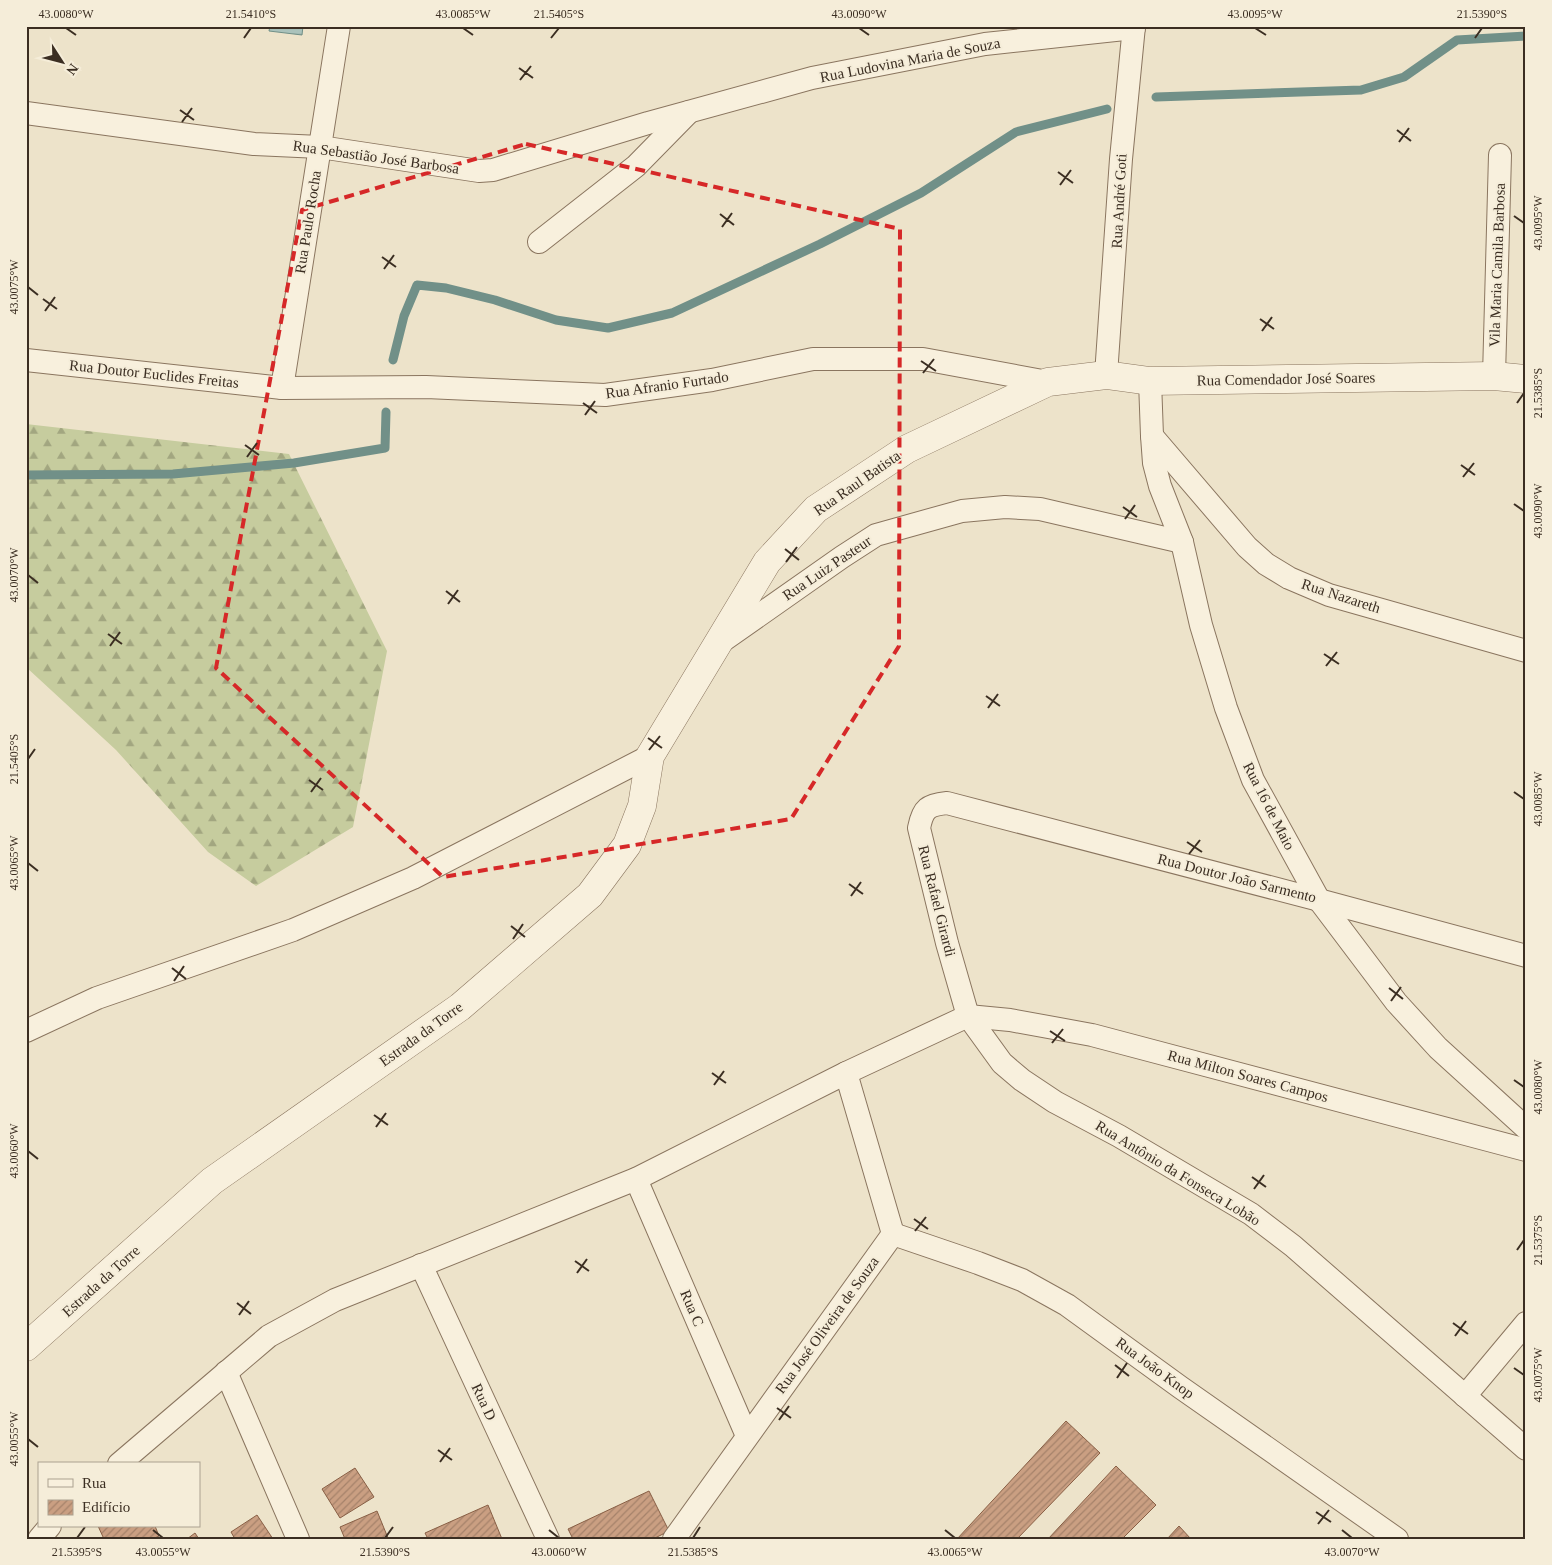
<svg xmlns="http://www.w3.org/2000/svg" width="1552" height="1565" font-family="Georgia,serif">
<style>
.forest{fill:url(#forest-firs)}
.water{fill:url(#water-rules);stroke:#719088}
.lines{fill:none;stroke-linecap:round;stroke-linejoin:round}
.stream{stroke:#719088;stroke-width:9}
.building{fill:url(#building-hatch);stroke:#885f45}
.minor-casing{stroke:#8a755f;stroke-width:24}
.tertiary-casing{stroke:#8a755f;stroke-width:29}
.minor{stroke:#f8f0dd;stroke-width:22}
.tertiary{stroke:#f8f0dd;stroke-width:28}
.marked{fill:none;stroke:#d62828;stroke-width:4;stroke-dasharray:10 6;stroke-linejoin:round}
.ticks{fill:none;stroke:#3b2e22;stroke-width:2}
.labels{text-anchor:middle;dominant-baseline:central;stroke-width:4;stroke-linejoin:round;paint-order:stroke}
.street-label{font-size:15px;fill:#3b2e22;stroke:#f5edd9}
.neatline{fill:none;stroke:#3b2e22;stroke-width:2}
.ticks-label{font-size:12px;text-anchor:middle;fill:#3b2e22}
</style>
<defs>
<pattern id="forest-firs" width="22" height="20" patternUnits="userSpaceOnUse" patternTransform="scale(1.25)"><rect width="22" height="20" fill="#c6cc9e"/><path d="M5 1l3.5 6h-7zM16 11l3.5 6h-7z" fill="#a2a680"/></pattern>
<pattern id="water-rules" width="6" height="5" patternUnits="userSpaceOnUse" patternTransform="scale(1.25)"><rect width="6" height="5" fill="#aac2bb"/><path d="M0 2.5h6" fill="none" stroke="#8c9e98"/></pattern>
<pattern id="building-hatch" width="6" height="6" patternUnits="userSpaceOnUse" patternTransform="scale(1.25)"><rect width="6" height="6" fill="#ca9f82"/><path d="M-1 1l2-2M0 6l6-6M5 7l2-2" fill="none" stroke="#a5826a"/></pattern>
</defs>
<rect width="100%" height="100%" fill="#ede3ca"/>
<polygon class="forest" points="26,424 289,454 387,651 353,827 256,886 208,852 116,750 26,667"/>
<polygon class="water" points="270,26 303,26 302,35 269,31"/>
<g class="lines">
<g class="stream">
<polyline points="1156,97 1361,90 1404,77 1457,40 1526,36"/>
<polyline points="393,360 404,316 417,285 446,288 495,300 556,320 608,328 672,313 820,244 921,193 1016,132 1107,109"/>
<polyline points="26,475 173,474 294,463 385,448 386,412"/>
</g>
</g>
<g class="building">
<polygon points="1066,1421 1100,1453 1017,1539 957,1539"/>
<polygon points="1116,1466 1156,1505 1122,1539 1048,1539"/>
<polygon points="355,1468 374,1497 340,1518 322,1489"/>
<polygon points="649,1491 669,1531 653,1539 573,1539 568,1529"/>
<polygon points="488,1505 502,1539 428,1539 425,1533"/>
<polygon points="377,1511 388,1538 345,1539 340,1527"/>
<polygon points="257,1515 273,1539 235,1539 231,1532"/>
<polygon points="98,1526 155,1526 159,1536 153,1539 104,1539"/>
<polygon points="1179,1526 1191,1539 1167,1539"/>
<polygon points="195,1533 199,1539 187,1539"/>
</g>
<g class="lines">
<g class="minor-casing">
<g id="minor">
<polyline points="26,113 254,144 320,147 479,171 493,170 648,123 812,78 985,44 1134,28"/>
<polyline points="539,242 636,166 689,112"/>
<polyline points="26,360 282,388 426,387 605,395 712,380 813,359 923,359 1048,382"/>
<polyline points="1106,375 1121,159 1134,26"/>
<polyline points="1494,376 1500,155"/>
<polyline points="1150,381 1152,436 1154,463 1160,486 1182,542 1201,625 1226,708 1253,780 1319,900 1396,1002 1438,1048 1526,1128"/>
<polyline points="282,388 339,26"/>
<polyline points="1152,436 1247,547 1266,564 1289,578 1329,595 1526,651"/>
<polyline points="721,642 842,557 876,535 962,511 1005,507 1040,509 1182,542"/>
<path d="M1526,956l-207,-56 -372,-97c-19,2 -24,5 -28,25l28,115 21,73 34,47 20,17 33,22 64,34 132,78 42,32 233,203"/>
<polyline points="26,1031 97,998 293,930 413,878 650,756"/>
<polyline points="846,1073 893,1234"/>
<polyline points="636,1179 747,1436"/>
<polyline points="893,1234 978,1263 1022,1280 1067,1305 1180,1387 1397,1539"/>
<polyline points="421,1265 548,1539"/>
<polyline points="226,1372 298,1539"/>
<polyline points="1465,1396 1526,1323"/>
<polyline points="119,1464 269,1336 335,1300 636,1179 846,1073 968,1016 1010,1020 1092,1035 1526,1150"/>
<polyline points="39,1539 50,1526"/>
<polyline points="674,1539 893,1234"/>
</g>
</g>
<g class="tertiary-casing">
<polyline id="tertiary" points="26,1347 212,1181 460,1007 590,895 627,845 642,806 650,756 767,562 816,509 907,449 1048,382 1106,375 1150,381 1494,376 1526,379"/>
</g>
<use href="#minor" class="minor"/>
<use href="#tertiary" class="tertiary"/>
</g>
<path class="marked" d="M526,144l374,85 -1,417 -108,173 -348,58 -227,-209 86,-458z"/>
<path class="ticks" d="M66,28l10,7M463,28l10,7M859,28l10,7M1255,28l11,7M244,38l7,-10M551,38l8,-10M1475,38l7,-10M519,68l14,10M520,80l11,-14M180,110l14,10M182,122l10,-14M1397,130l14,11M1399,142l10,-14M1058,172l15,11M1060,185l11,-15M720,214l14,11M1514,216l10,7M722,227l10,-14M382,257l14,10M384,269l10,-14M28,287l10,8M43,299l14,10M45,311l10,-14M1260,319l14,10M1262,331l10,-14M921,361l15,10M923,373l11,-14M583,403l14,10M1517,403l7,-10M585,415l10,-14M245,445l14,10M247,457l10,-14M1461,465l14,10M1463,477l11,-14M1514,504l10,7M1123,507l14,10M1125,519l10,-14M785,549l14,11M786,562l11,-15M28,575l10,8M446,591l14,11M448,604l10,-14M108,634l14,10M110,646l10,-14M1324,654l15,10M1326,666l11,-14M986,696l14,10M988,708l10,-14M648,738l14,10M649,750l11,-14M28,759l7,-10M309,780l14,10M311,792l10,-14M1514,792l10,7M1187,842l15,10M1189,854l11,-14M28,863l10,8M849,884l14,10M851,896l10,-14M511,926l14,11M513,939l10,-15M172,968l14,11M174,981l10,-15M1389,988l14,11M1391,1001l10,-14M1050,1031l15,10M1052,1043l11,-14M712,1073l14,10M1514,1080l10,7M714,1085l10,-14M374,1115l14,10M376,1127l10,-14M28,1151l10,8M1252,1177l14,10M1254,1189l10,-14M914,1219l14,10M915,1231l11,-14M1517,1250l7,-10M575,1261l14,10M577,1273l10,-14M237,1303l14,11M239,1315l10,-14M1453,1323l15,11M1455,1336l11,-15M1115,1365l14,11M1514,1368l10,7M1117,1378l10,-15M777,1408l14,10M779,1420l10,-14M28,1439l10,8M438,1450l14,10M440,1462l10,-14M1316,1512l15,10M1318,1524l11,-14M153,1530l10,8M549,1530l10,8M945,1530l10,8M1342,1530l10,8M77,1538l8,-11M385,1538l8,-11M693,1538l7,-11"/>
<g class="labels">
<g class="street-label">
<text transform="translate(910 60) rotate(-11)">Rua Ludovina Maria de Souza</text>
<text transform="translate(376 157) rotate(8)">Rua Sebastião José Barbosa</text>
<text transform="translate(1119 201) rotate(-87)">Rua André Goti</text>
<text transform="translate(308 222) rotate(-81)">Rua Paulo Rocha</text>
<text transform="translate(1497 265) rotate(-88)">Vila Maria Camila Barbosa</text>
<text transform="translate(154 374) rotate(6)">Rua Doutor Euclides Freitas</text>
<text transform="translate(1286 379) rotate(-1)">Rua Comendador José Soares</text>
<text transform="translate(667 385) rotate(-8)">Rua Afranio Furtado</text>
<text transform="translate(857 483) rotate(-35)">Rua Raul Batista</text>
<text transform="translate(827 568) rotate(-34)">Rua Luiz Pasteur</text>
<text transform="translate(1341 596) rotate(18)">Rua Nazareth</text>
<text transform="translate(1269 806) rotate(63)">Rua 16 de Maio</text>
<text transform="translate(1237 878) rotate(14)">Rua Doutor João Sarmento</text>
<text transform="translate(937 901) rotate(76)">Rua Rafael Girardi</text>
<text transform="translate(421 1034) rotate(-36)">Estrada da Torre</text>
<text transform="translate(1248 1076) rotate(15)">Rua Milton Soares Campos</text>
<text transform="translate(1178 1173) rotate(31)">Rua Antônio da Fonseca Lobão</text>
<text transform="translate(101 1281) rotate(-42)">Estrada da Torre</text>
<text transform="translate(692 1308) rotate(67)">Rua C</text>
<text transform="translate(827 1325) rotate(-54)">Rua José Oliveira de Souza</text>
<text transform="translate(1155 1368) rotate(36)">Rua João Knop</text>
<text transform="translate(484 1402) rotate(65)">Rua D</text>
</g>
</g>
<rect width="1552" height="1565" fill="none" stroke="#f5edd9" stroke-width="55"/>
<rect x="38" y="1462" width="162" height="65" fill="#f5edd9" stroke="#aba190"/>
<rect x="48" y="1479" width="25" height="8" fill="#f8f0dd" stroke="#aba190"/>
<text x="82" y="1488" font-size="15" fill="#3b2e22">Rua</text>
<rect x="48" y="1500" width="25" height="15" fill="url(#building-hatch)" stroke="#aba190"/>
<text x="82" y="1512" font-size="15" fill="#3b2e22">Edifício</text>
<g transform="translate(62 62) rotate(126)" stroke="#f5edd9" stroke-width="4" paint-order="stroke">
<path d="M0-4L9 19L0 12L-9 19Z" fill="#3b2e22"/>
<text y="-8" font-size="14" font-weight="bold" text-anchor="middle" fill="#3b2e22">N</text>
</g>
<rect x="28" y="28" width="1496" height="1510" class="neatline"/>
<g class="ticks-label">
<text x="66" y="18">43.0080°W</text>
<text x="251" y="18">21.5410°S</text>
<text x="463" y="18">43.0085°W</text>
<text x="559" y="18">21.5405°S</text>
<text x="859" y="18">43.0090°W</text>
<text x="1255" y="18">43.0095°W</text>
<text x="1482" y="18">21.5390°S</text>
<text transform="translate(1538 223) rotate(-90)" y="4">43.0095°W</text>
<text transform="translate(14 287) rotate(-90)" y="4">43.0075°W</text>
<text transform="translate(1538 393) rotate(-90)" y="4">21.5385°S</text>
<text transform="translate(1538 511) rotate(-90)" y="4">43.0090°W</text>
<text transform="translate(14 575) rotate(-90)" y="4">43.0070°W</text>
<text transform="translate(14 759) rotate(-90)" y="4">21.5405°S</text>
<text transform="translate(1538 799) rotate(-90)" y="4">43.0085°W</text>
<text transform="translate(14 863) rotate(-90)" y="4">43.0065°W</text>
<text transform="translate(1538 1087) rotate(-90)" y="4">43.0080°W</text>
<text transform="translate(14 1151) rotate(-90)" y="4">43.0060°W</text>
<text transform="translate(1538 1240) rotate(-90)" y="4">21.5375°S</text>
<text transform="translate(1538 1375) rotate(-90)" y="4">43.0075°W</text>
<text transform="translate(14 1439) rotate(-90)" y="4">43.0055°W</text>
<text x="77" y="1556">21.5395°S</text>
<text x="163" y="1556">43.0055°W</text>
<text x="385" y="1556">21.5390°S</text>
<text x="559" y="1556">43.0060°W</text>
<text x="693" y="1556">21.5385°S</text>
<text x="955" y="1556">43.0065°W</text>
<text x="1352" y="1556">43.0070°W</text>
</g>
</svg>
